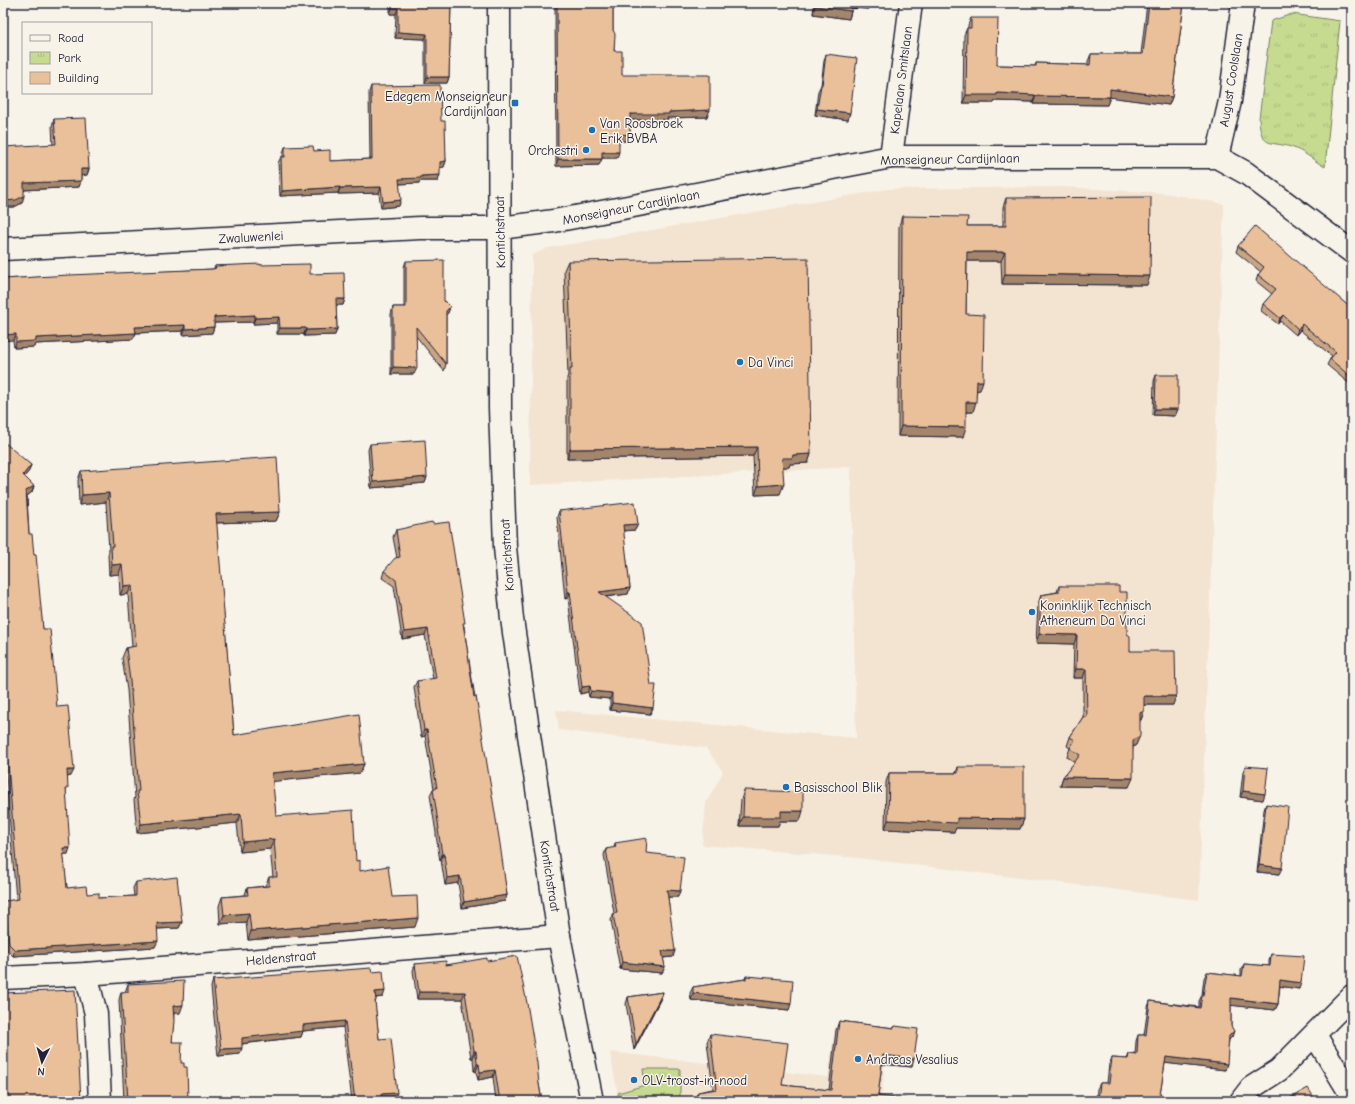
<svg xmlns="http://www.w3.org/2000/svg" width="1355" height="1104" font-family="'Comic Neue',sans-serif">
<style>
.built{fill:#f3e4d1}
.park{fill:url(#park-tufts);stroke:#747e66}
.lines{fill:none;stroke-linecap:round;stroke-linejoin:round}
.minor-casing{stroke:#22223b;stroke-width:25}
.minor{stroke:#f7f3e8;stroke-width:22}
.wall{fill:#c9a584;stroke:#22223b}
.shaded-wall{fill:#a4866c;stroke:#22223b}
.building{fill:#eac09a;stroke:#22223b}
.poi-dot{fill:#1f6fb2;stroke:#f7f3e8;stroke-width:1.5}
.labels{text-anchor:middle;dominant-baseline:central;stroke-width:3;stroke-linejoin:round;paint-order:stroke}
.street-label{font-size:13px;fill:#22223b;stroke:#f7f3e8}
.poi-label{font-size:13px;fill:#22223b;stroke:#f7f3e8;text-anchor:start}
</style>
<defs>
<pattern id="park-tufts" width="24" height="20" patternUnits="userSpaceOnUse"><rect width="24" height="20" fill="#c6db90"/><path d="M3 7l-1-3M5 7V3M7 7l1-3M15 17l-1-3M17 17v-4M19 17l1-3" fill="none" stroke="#aabc7d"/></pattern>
</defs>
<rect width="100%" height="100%" fill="#f7f3e8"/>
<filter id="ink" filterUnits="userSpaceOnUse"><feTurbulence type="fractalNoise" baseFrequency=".025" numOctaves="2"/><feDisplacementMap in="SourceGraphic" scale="8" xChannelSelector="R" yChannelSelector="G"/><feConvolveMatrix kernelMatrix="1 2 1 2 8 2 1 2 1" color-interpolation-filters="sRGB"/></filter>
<g filter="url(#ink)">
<g class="built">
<polygon points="1061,187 1165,193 1224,204 1199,900 858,858 702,845 706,803 723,772 706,748 559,730 556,710 856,738 851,467 530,485 532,255 548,248 888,189"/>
<polygon points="835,1028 887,1034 882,1097 910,1098 910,1101 619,1101 610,1052 828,1077"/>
</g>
<g class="park">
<path d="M1292,14l48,7 -15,146c-9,-5 -19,-14 -29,-18 -22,-10 -35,3 -37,-30l12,-98z"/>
<polygon points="643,1069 680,1069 680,1101 619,1101 618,1093 645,1085"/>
</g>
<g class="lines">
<g class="minor-casing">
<g id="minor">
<polyline points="499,3 500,408 505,547 512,619 526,715 559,936 592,1101"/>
<polyline points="891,157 911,3"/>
<polyline points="1217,157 1230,101 1243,3"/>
<polyline points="3,249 420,228 500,228 554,221 891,157 1217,157 1246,173 1352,252"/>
<polyline points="86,974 96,1014 100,1101"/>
<polyline points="3,978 86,974 559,936"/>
<polyline points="1315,1035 1352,1096"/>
<polyline points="1241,1101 1251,1088 1279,1070 1352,996"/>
</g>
</g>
<use href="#minor" class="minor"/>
</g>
<g class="wall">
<polygon points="390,3 451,3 449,77 447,83 425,83 425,39 395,38 396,14 390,14"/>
<polygon points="555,3 613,3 613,30 614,51 622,75 707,117 667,118 667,120 630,120 630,134 627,141 619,141 617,158 602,158 599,165 556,166"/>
<polygon points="814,3 871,3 869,9 852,8 849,19 813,14"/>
<polygon points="1147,3 1184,3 1172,97 1169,105 1110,97 1107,105 1033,104 1033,102 995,101 994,103 963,103 964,35 967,28 968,28 968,25 971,18 997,65 1035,66 1036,63 1088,65 1088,61 1091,54 1141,54"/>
<polygon points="826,54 848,120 815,115 818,91 821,85 824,61"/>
<polygon points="371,86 441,121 446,161 444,167 440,167 438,181 420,181 419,183 399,184 399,206 381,208 379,193 338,194 338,193 280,196 278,163 281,157 283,157 283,153 285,147 314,151 330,161 370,159 369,92"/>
<polygon points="54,119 89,169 87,175 81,175 81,181 79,187 24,190 22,203 14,207 3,207 53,145 52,126"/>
<polygon points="1006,198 1147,285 1002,284 1001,261 967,261 966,314 980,390 977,390 973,412 966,412 963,437 898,436 899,226 902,216 967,226 1003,226 1003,207"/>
<polygon points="1238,246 1330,291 1352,309 1352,386 1327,365 1330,359 1332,356 1300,330 1296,335 1280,321 1278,324 1261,311 1263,304 1272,294 1256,281 1258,275 1261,272 1236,252"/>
<polygon points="406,261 450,307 448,313 446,315 446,364 444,371 416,336 414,374 391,374 391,314 393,307 404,307 404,267"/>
<polygon points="568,261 811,454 808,463 790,464 789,467 783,467 780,494 755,495 753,456 567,459 567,378 568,375 564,270"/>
<polygon points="260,265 310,274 345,299 343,305 336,305 337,329 335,335 304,336 304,334 277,334 277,323 253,324 253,322 214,323 214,327 212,333 183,335 183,331 136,333 133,339 35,344 34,347 14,348 13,340 3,279 213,269 214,268 215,266"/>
<polygon points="1156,375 1178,409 1175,416 1153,415 1154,381"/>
<polygon points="370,444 427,477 425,483 371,488 368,450"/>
<polygon points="3,446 31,465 29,471 24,477 34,486 32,492 27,496 29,534 34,555 43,629 57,707 71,776 67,777 66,793 68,854 63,854 67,888 99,898 134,896 133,888 136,882 182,922 179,928 157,929 155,947 13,956 7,950 3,907 5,901 16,900 3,738"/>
<polygon points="81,471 280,512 276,521 216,523 234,735 364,764 360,773 272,781 276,816 356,861 360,871 392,897 415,927 248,940 246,922 220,924 219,906 222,897 245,895 247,888 265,886 269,877 273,877 270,849 240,852 237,823 137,833 134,800 135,797 127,690 122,658 126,648 132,647 128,594 120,595 119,574 109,575 108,555 109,551 106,502 79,505 78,480"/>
<polygon points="559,511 638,524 635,530 623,531 630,588 628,594 606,597 653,708 650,714 610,710 610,699 589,697 588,692 580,694 568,598 565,599 557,517"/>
<polygon points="396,530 464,626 467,648 507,895 505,901 462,908 458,883 445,885 441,860 440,861 436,835 436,833 430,795 433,789 434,789 425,736 421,737 414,687 417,681 433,679 425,635 402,639 394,586 382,578 384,571 397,558 393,537"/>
<polygon points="1059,586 1119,592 1130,651 1173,705 1144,705 1144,711 1141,720 1140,720 1136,745 1133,747 1129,787 1060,786 1063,777 1075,762 1067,757 1070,748 1067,746 1070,737 1083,717 1083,678 1073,678 1074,644 1036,643 1038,604 1041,595 1057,592"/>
<polygon points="1245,766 1263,800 1240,797 1243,772"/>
<polygon points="958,767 1024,819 1020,829 956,828 954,832 885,829 886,782 889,773 956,773"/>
<polygon points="744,790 800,821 780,821 778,826 739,826 741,800"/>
<polygon points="1266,804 1279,874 1257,872 1264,810"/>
<polygon points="615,843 646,853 678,897 668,897 673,957 663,958 665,967 662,973 620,969 611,920 614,913 604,855 606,849 614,848"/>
<polygon points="1271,954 1299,989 1280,986 1278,1004 1275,1010 1231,1005 1231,1026 1232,1037 1229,1040 1225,1070 1165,1063 1159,1101 1096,1101 1097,1089 1100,1083 1107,1083 1109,1064 1112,1058 1127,1059 1129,1054 1135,1055 1136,1041 1138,1035 1144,1035 1148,1007 1150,1001 1199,1007 1199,1001 1202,995 1204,978 1207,972 1241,976 1241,970 1244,964 1269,966 1269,960"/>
<polygon points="487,961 539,1084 542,1101 496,1101 493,1077 478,1080 476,1071 474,1071 473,1058 471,1058 462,999 417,999 413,971 415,964 446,965"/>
<polygon points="372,972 383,997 376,998 375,1004 379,1039 394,1099 382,1100 382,1101 352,1101 343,1027 303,1031 301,1037 242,1044 240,1054 218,1056 211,987 213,980"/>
<polygon points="746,976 789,1010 691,1000 690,993 693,987 745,979"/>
<polygon points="128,984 180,1013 174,1013 172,1042 181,1063 188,1101 124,1101 119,1000 121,992 125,992"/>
<polygon points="663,992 661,998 634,1050 626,1004 628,997"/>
<polygon points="3,993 81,1101 3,1101"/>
<polygon points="839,1021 894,1028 895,1026 912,1067 882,1064 878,1096 905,1101 694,1101 698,1092 713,1089 707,1042 710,1034 782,1085 829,1090 836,1030"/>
</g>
<g class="shaded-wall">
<polygon points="852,3 871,3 869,9 851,8"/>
<polygon points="815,6 851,11 849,19 813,14"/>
<polygon points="392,8 398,8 396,14 390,14"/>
<polygon points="398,32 427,34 425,39 395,38"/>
<polygon points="427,77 449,77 447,83 425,83"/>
<polygon points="1110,89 1172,97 1169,105 1108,97"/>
<polygon points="997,93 1035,95 1033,102 995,101 994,103 963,103 966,95"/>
<polygon points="1036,96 1110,97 1107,105 1033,104"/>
<polygon points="817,109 850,113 848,120 815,115"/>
<polygon points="710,110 707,117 667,118 667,120 627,120 630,114"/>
<polygon points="630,134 627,141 616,141 619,135"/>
<polygon points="602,152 619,152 617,158 599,158"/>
<polygon points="558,159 602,159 599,165 556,166"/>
<polygon points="446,161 444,167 438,168 440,162"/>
<polygon points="81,169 89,169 87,175 79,176"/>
<polygon points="440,175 438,181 420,181 419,183 397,184 399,179 421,176"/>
<polygon points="81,181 79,187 22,190 24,183"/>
<polygon points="340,187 338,193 280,196 282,191"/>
<polygon points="381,187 379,193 338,194 340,188"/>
<polygon points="24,196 22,203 14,207 3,207 3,201"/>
<polygon points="401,200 399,206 381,208 383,202"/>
<polygon points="967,252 1005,252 1001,261 964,261"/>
<polygon points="1005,274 1150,276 1147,285 1002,284"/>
<polygon points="336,299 345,299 343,305 334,305"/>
<polygon points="450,307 448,313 444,317 446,311"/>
<polygon points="255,315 253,322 212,323 214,317"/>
<polygon points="1283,315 1280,321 1278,324 1280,318"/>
<polygon points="279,317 277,323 253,324 255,318"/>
<polygon points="1302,324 1300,330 1296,335 1298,329"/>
<polygon points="185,325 183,331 133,333 135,327"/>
<polygon points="214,327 212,333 183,335 185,329"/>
<polygon points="280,328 306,328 304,334 277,334"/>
<polygon points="337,329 335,335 304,336 306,330"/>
<polygon points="136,333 133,339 35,344 34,347 14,348 16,342 36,338"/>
<polygon points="16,334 13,340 3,341 3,335"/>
<polygon points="393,367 417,368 414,374 391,374"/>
<polygon points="977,381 983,381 980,390 973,391"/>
<polygon points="966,402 976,402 973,412 962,412"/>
<polygon points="1155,409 1178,409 1175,416 1153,415"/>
<polygon points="901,426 966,427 963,437 898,436"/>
<polygon points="757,447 753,456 567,459 570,449"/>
<polygon points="811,454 808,463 790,464 789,467 779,467 782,458 793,455"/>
<polygon points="31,465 29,471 20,482 23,475"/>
<polygon points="427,477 425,483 371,488 373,482"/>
<polygon points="784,484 780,494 755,495 758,486"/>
<polygon points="34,486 32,492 24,498 26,491"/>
<polygon points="109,493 106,502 79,505 82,495"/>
<polygon points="280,512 276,521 212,523 216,514"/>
<polygon points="638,524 635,530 620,531 623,525"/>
<polygon points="122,564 119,574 109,575 112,565"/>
<polygon points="132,585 128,594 120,595 124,586"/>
<polygon points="630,588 628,594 596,598 599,592"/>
<polygon points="568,592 570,592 568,598 565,599"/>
<polygon points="428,629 425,635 402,639 404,632"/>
<polygon points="1039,634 1077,635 1074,644 1036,643"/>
<polygon points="1076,669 1086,669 1083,678 1073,678"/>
<polygon points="590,686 588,692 580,694 582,687"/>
<polygon points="591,691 612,693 610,699 589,697"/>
<polygon points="1144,696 1176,696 1173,705 1141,705"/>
<polygon points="612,703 653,708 650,714 610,710"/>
<polygon points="1144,711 1141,720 1136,722 1140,713"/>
<polygon points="424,730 427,730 425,736 421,737"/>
<polygon points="1140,736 1136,745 1130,749 1133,740"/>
<polygon points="364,764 360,773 268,782 272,773"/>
<polygon points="67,770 74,770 71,776 65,777"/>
<polygon points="1063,777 1133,778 1129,787 1060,786"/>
<polygon points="1243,791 1265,794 1263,800 1240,797"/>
<polygon points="781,811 803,811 800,821 780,821 778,826 739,826 743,817"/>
<polygon points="241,814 237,823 137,833 141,824"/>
<polygon points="957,818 1024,819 1020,829 956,828 954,832 885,829 888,820"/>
<polygon points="274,839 270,849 240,852 243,842"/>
<polygon points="63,848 70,848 68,854 61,854"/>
<polygon points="442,854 444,854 441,860 440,861"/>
<polygon points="1259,865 1282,868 1279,874 1257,872"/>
<polygon points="460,876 458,883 445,885 447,878"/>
<polygon points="667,890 680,891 678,897 665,897"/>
<polygon points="507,895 505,901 462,908 464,902"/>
<polygon points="249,913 246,922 220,924 224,915"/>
<polygon points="418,918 415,927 248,940 251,931"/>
<polygon points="182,922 179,928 154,929 157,923"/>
<polygon points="158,941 155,947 13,956 15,950"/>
<polygon points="662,951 675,951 673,957 659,958"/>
<polygon points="622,962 665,967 662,973 620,969"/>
<polygon points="1280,980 1301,983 1299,989 1278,986"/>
<polygon points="385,991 383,997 373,998 375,992"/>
<polygon points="419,992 465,992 462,999 417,999"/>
<polygon points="663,992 661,998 634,1050 636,1044"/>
<polygon points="693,993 791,1004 789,1010 691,1000"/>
<polygon points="1231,998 1278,1004 1275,1010 1228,1005"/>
<polygon points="183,1005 180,1013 171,1013 173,1006"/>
<polygon points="345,1021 343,1027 303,1031 301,1037 239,1044 242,1038 303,1025"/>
<polygon points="1234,1031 1232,1037 1227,1042 1229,1036"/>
<polygon points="242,1048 240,1054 218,1056 221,1049"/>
<polygon points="474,1051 476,1051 473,1058 471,1058"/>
<polygon points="883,1055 914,1059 912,1067 880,1064"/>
<polygon points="1166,1057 1227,1064 1225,1070 1163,1063"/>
<polygon points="477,1064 479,1064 476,1071 474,1071"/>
<polygon points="495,1070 493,1077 478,1080 480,1072"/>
<polygon points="397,1093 394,1099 379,1101 381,1094"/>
</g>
<g class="building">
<polygon points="392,3 451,3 449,77 427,77 427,34 398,32 398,8 392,8"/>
<polygon points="557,3 613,3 613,30 615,34 614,51 622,51 622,75 710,75 710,110 669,112 669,114 630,114 630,134 619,135 619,152 602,152 602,159 558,159"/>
<polygon points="816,3 853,3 851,11 815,6"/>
<polygon points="1149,3 1184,3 1172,97 1110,89 1110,97 1036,96 1035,95 997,93 997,95 966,95 967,28 971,28 971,18 998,18 997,65 1036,66 1036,63 1090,65 1091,54 1143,54"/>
<polygon points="826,54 857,58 850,113 817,109 821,85 822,85"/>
<polygon points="440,85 441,121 445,121 446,161 440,162 440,175 421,176 421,178 399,179 401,200 383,202 381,187 340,188 340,187 282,191 281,157 285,157 285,147 313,146 314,151 330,150 330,161 372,159 371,86"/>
<polygon points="86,118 89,169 81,169 81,181 24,183 24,196 16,200 3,201 3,147 56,144 54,119"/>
<polygon points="1151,197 1150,276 1005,274 1005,252 967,252 966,314 984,315 983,381 977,381 976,402 966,402 966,427 901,426 902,216 968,217 967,226 1006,226 1006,198"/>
<polygon points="1255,226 1352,309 1352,378 1330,359 1336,352 1302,324 1298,329 1283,315 1280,318 1263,304 1276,289 1258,275 1264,267 1238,246"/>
<polygon points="808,258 811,454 793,455 792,458 782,458 784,484 758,486 757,447 570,449 570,369 572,369 568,261"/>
<polygon points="444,260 444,301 450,307 446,311 446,364 416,327 417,368 393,367 393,307 406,307 406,261"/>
<polygon points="260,264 260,265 310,264 310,274 344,273 345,299 336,299 337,329 306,330 306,328 280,328 279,317 255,318 255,315 214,317 214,327 185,329 185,325 135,327 136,333 36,338 36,341 16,342 16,334 3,335 3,279 69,275 213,269 216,268 215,266"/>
<polygon points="1156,375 1178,375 1178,409 1155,409"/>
<polygon points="425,440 427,477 373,482 370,444"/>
<polygon points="5,443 31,465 23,475 34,486 26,491 29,534 32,534 34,555 36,555 43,629 50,629 57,707 68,706 74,770 67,770 68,788 66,788 70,848 63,848 67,888 86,886 87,894 99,893 99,898 136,896 136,882 177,877 182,922 157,923 158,941 15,950 9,944 5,901 19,899 3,704 3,446"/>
<polygon points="277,457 280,512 216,514 234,735 359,714 364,764 272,773 276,816 353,810 356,861 360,860 360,871 388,866 392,897 417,896 418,918 251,931 249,913 224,915 222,897 248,895 247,888 269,886 269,877 277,877 274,839 243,842 241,814 141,824 137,791 139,791 130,681 126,648 136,646 132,585 124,586 122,564 112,565 111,546 113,546 109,493 82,495 81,471"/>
<polygon points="635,502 638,524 623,525 630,588 599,592 642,622 651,685 656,685 653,708 612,703 612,693 591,691 590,686 582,687 570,592 568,592 559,511"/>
<polygon points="432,522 433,524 449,522 465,623 463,623 467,648 474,697 476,696 500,844 507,895 464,902 460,876 447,878 444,854 442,854 438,829 439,829 433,789 437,788 427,730 424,730 417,681 436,678 428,629 404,632 396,580 384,571 395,558 400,557 396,530"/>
<polygon points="1059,586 1119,586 1119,592 1127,592 1127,634 1130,636 1130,651 1175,651 1176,696 1144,696 1144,711 1140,713 1140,736 1133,740 1133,778 1063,777 1080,755 1070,748 1075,740 1070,737 1083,717 1087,717 1086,669 1076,669 1077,635 1039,634 1041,595 1059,592"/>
<polygon points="1245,766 1268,768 1265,794 1243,791"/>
<polygon points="958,767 1024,767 1024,819 957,818 957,823 888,820 889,773 958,773"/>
<polygon points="744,790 803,792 803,811 781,811 781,817 743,817"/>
<polygon points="1266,804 1288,807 1282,868 1259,865"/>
<polygon points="647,838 646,853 684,857 680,891 667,890 675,951 662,951 665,967 622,962 613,914 617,913 606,849 616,847 615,843"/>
<polygon points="1271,954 1304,956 1301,983 1280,980 1278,1004 1231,998 1231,1026 1234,1031 1229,1036 1227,1064 1166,1057 1159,1101 1098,1101 1100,1083 1109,1083 1112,1058 1128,1059 1129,1054 1137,1055 1138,1035 1146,1035 1150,1001 1200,1008 1202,995 1203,995 1207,972 1242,976 1244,964 1270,966"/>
<polygon points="517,956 527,1003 537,1063 539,1084 542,1101 500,1101 495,1070 480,1072 479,1064 477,1064 476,1051 474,1051 465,992 419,992 415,964 446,961 446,965 487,958 487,961"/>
<polygon points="371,968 372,972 383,971 385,991 375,992 376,1001 375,1001 379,1039 391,1038 397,1093 381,1094 382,1101 355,1101 345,1021 303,1025 303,1031 242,1038 242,1048 221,1049 213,980"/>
<polygon points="746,976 793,980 791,1004 693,993 693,987 746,979"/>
<polygon points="184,981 183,1005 173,1006 174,1021 172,1042 182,1042 181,1063 184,1063 184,1067 187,1067 188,1101 128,1101 121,992 128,992 128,984"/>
<polygon points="75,990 81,1101 5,1101 3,1063 3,993"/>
<polygon points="663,992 636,1044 628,997"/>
<polygon points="839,1021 894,1028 895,1026 918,1029 914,1059 883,1055 878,1096 906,1099 905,1101 696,1101 698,1092 717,1089 710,1034 788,1043 782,1085 831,1090"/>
<polygon points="1308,1088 1316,1101 1285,1101"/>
<polygon points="250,1098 250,1101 195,1101"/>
</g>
</g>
<g class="poi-dot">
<rect x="511" y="99" width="8" height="8" rx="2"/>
<circle cx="592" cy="130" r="4"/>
<circle cx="586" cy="150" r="4"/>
<circle cx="740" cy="362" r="4"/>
<circle cx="1032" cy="612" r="4"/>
<circle cx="786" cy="787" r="4"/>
<circle cx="858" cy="1059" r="4"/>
<circle cx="634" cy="1080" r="4"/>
</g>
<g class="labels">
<g class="street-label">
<text transform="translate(901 80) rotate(-83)">Kapelaan Smitslaan</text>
<text transform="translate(1231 80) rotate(-81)">August Coolslaan</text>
<text transform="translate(950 159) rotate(-1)">Monseigneur Cardijnlaan</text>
<text transform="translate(631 207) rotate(-11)">Monseigneur Cardijnlaan</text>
<text transform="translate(500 232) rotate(-91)">Kontichstraat</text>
<text transform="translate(251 237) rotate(-3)">Zwaluwenlei</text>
<text transform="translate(507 555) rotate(-94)">Kontichstraat</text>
<text transform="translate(550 876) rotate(81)">Kontichstraat</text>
<text transform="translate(281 958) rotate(-5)">Heldenstraat</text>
</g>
<g class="poi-label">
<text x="507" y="96" text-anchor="end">Edegem Monseigneur<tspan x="507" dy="15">Cardijnlaan</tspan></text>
<text x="600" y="123">Van Roosbroek<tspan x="600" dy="15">Erik BVBA</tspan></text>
<text x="578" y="150" text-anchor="end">Orchestri</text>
<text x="748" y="362">Da Vinci</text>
<text x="1040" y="605">Koninklijk Technisch<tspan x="1040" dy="15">Atheneum Da Vinci</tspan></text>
<text x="794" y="787">Basisschool Blik</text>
<text x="866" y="1059">Andreas Vesalius</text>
<text x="642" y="1080">OLV-troost-in-nood</text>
</g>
</g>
<rect width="1355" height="1104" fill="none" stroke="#f7f3e8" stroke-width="16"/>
<rect x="8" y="8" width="1339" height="1088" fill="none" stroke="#22223b" stroke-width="1.5" filter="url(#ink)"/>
<rect x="22" y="22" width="130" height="72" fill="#f7f3e8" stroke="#a29fa3"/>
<rect x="30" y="35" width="20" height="6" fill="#f7f3e8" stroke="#a29fa3"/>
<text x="58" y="42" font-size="12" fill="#22223b">Road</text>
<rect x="30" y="52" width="20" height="12" fill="url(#park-tufts)" stroke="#a29fa3"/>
<text x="58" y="62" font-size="12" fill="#22223b">Park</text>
<rect x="30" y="72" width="20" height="12" fill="#eac09a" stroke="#a29fa3"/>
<text x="58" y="82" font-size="12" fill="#22223b">Building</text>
<g transform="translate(42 1062) rotate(185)" stroke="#f7f3e8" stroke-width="3" paint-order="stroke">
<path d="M0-3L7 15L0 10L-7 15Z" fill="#22223b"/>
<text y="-6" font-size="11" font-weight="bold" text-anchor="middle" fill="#22223b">N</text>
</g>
</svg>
